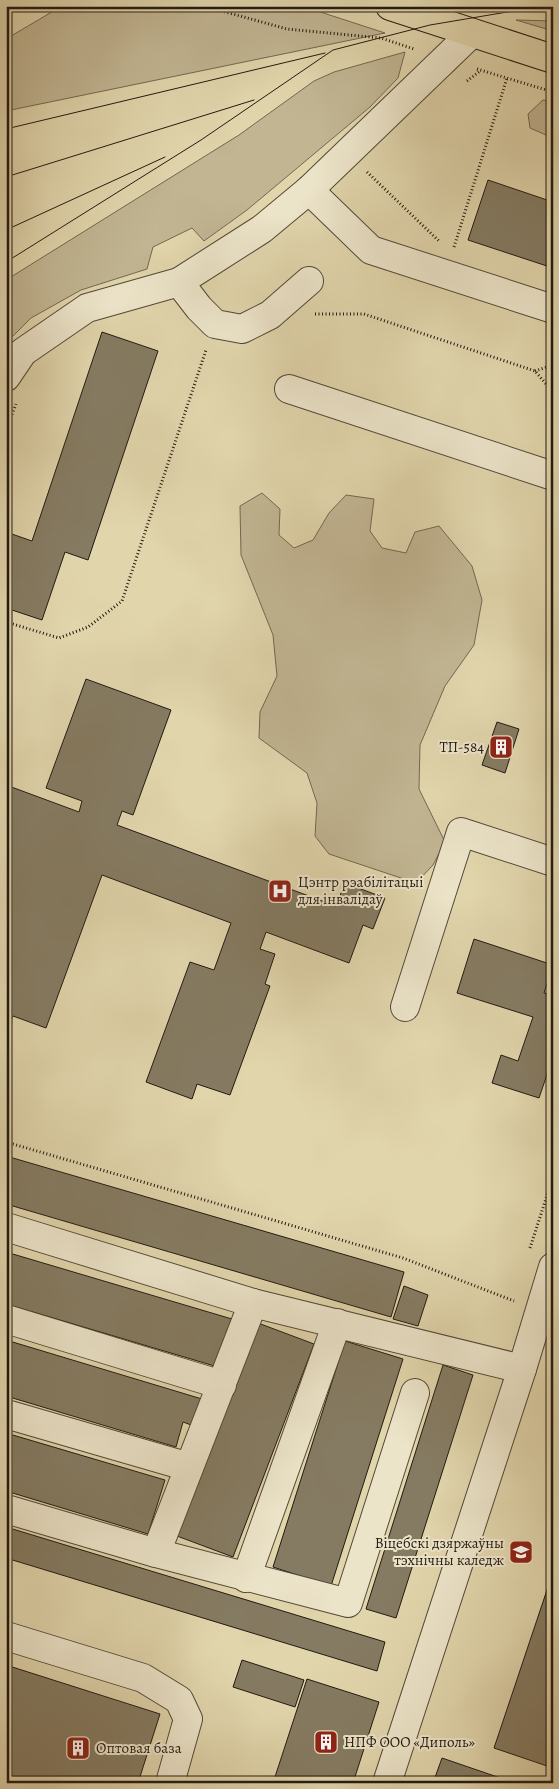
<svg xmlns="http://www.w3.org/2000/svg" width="559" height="1789" font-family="Alegreya,serif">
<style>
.green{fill:#c1b592;stroke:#726852}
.building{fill:#857b62;stroke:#221a11}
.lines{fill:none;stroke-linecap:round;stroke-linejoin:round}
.minor-casing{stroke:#524938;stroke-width:30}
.major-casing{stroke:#221a11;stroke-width:30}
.path{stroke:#221a11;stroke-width:3;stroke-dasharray:1 2.5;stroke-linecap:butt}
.minor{stroke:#ece4c9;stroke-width:28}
.major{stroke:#e1d5ac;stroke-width:28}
.tram{stroke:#221a11;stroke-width:1}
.labels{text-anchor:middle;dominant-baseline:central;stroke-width:4;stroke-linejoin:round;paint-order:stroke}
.poi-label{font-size:15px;fill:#221a11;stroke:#ece4c9;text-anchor:start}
</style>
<rect width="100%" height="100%" fill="#e1d5ac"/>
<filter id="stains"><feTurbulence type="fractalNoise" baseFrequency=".004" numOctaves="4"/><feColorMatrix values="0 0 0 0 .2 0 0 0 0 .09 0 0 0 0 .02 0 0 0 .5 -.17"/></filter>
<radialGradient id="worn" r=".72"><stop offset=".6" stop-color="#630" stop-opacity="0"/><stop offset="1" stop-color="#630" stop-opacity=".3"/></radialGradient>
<g class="green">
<polygon points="62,6 302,6 385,33 6,111 6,39"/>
<polygon points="516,20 553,21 553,31"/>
<polygon points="405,52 398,78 370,107 247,210 204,241 192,228 153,247 147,269 81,290 31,318 6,343 6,280 239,135 314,81 334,72"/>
<polygon points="543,100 553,101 553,138 530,128 528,114"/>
<polygon points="262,493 280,509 279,535 294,548 313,540 329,513 346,495 374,499 370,531 382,548 406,553 415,532 439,526 472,566 482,600 474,645 445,686 420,745 419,789 445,842 433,865 416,883 329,854 315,836 317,803 307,773 259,738 260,712 277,676 273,635 241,555 240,506"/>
</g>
<g class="building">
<polygon points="488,180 553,202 553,268 468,240"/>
<polygon points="102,332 158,351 88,560 65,552 42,620 6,608 6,532 32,541"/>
<polygon points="86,679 171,710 133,815 122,811 117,825 336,906 345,883 385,898 373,929 363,925 349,963 266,932 260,949 275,954 265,984 270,986 230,1095 197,1084 192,1099 146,1082 190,962 214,970 231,923 102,875 46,1028 13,1016 8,1029 6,1028 6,785 79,812 82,801 46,788"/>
<polygon points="497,722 519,729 505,773 482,765"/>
<polygon points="474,939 553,965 544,993 553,995 553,1057 539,1098 492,1083 501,1055 518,1061 533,1017 457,993"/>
<polygon points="6,1156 404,1272 391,1317 6,1204"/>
<polygon points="6,1252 232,1319 218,1367 6,1304"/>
<polygon points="404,1286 428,1295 418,1326 393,1319"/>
<polygon points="258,1323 314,1344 233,1557 177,1536"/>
<polygon points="6,1340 202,1399 194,1426 183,1422 176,1447 6,1396"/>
<polygon points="345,1341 403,1359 331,1586 273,1567"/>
<polygon points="443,1365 473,1375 396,1618 366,1609"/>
<polygon points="6,1433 165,1480 148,1534 6,1491"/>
<polygon points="6,1527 385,1642 377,1671 6,1558"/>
<polygon points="553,1572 553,1768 494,1748"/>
<polygon points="242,1660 304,1680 295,1707 233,1687"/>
<polygon points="6,1665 160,1714 138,1783 6,1783"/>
<polygon points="307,1679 379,1702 353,1783 273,1783"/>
<polygon points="442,1758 515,1783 433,1783"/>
</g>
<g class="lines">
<g class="minor-casing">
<g id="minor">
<polyline points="309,190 371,250 553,309"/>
<polyline points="179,282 199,308 215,324 242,329 270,315 309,281"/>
<polyline points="6,377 23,352 87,308 179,282 262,229 309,190 472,33"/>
<polyline points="289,389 553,476"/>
<polyline points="405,1007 461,832 553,862"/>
<polyline points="6,1227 253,1303 522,1369"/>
<polyline points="6,1319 222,1385"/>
<polyline points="6,1414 189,1467"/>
<polyline points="6,1509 156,1553 348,1603 415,1393"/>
<polyline points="156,1553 253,1303"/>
<polyline points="246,1578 337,1323"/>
<polyline points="6,1636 143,1678 179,1700 188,1719 170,1783"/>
<polyline points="387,1783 522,1369 553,1267"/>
</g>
</g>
<g class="major-casing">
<polyline id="major" points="390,6 553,59"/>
</g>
<g class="path">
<polyline points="204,6 287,29 381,38 414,49"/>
<polyline points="477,69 553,92"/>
<polyline points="467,81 480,71"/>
<polyline points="367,172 439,241"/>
<polyline points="454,247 507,78"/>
<polyline points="315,314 364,314 535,371 553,392"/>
<polyline points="535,371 553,365"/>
<polyline points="6,431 16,404"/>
<polyline points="6,622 59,638 88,627 122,601 206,350"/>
<polyline points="6,1142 403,1258 514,1301"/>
<polyline points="530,1248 553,1177"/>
</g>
<use href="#minor" class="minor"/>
<use href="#major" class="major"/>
<g class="tram">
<polyline points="6,129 325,53"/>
<polyline points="6,177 254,100"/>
<polyline points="6,230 165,157"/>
<polyline points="6,262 201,140 333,50 430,25 537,7 553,7"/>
</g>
</g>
<defs>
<g id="building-square" transform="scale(1.25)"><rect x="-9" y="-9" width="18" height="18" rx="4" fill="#8f2418" stroke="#ece4c9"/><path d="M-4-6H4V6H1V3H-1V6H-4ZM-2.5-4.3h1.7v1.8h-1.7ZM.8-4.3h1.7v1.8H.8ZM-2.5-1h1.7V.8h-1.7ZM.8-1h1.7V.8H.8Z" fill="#fff"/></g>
<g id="hospital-square" transform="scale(1.25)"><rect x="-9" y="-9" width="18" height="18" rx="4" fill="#8f2418" stroke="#ece4c9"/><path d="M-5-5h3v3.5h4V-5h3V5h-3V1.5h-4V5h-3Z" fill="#fff"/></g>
<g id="university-square" transform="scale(1.25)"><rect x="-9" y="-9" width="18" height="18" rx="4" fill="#8f2418" stroke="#ece4c9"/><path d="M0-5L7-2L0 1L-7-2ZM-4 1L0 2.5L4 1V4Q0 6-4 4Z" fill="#fff"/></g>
</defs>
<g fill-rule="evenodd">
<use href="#building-square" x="501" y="747"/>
<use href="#hospital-square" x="280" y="891"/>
<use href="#university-square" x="521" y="1552"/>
<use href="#building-square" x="326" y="1742"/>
<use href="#building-square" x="78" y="1748"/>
</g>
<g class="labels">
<g class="poi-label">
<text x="484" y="747" text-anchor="end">ТП-584</text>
<text x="298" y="882">Цэнтр рэабілітацыі<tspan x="298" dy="17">для інвалідаў</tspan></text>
<text x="504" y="1543" text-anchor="end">Віцебскі дзяржаўны<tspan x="504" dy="17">тэхнічны каледж</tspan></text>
<text x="344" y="1742">НПФ ООО «Диполь»</text>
<text x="96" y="1748">Оптовая база</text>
</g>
</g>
<rect width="559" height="1789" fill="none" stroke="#e1d5ac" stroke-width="25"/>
<rect x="8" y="8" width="544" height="1774" fill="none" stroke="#221a11" stroke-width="2.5"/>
<rect x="12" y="12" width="534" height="1764" fill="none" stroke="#221a11"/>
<rect width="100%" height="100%" filter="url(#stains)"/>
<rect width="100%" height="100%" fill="url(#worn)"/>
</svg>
